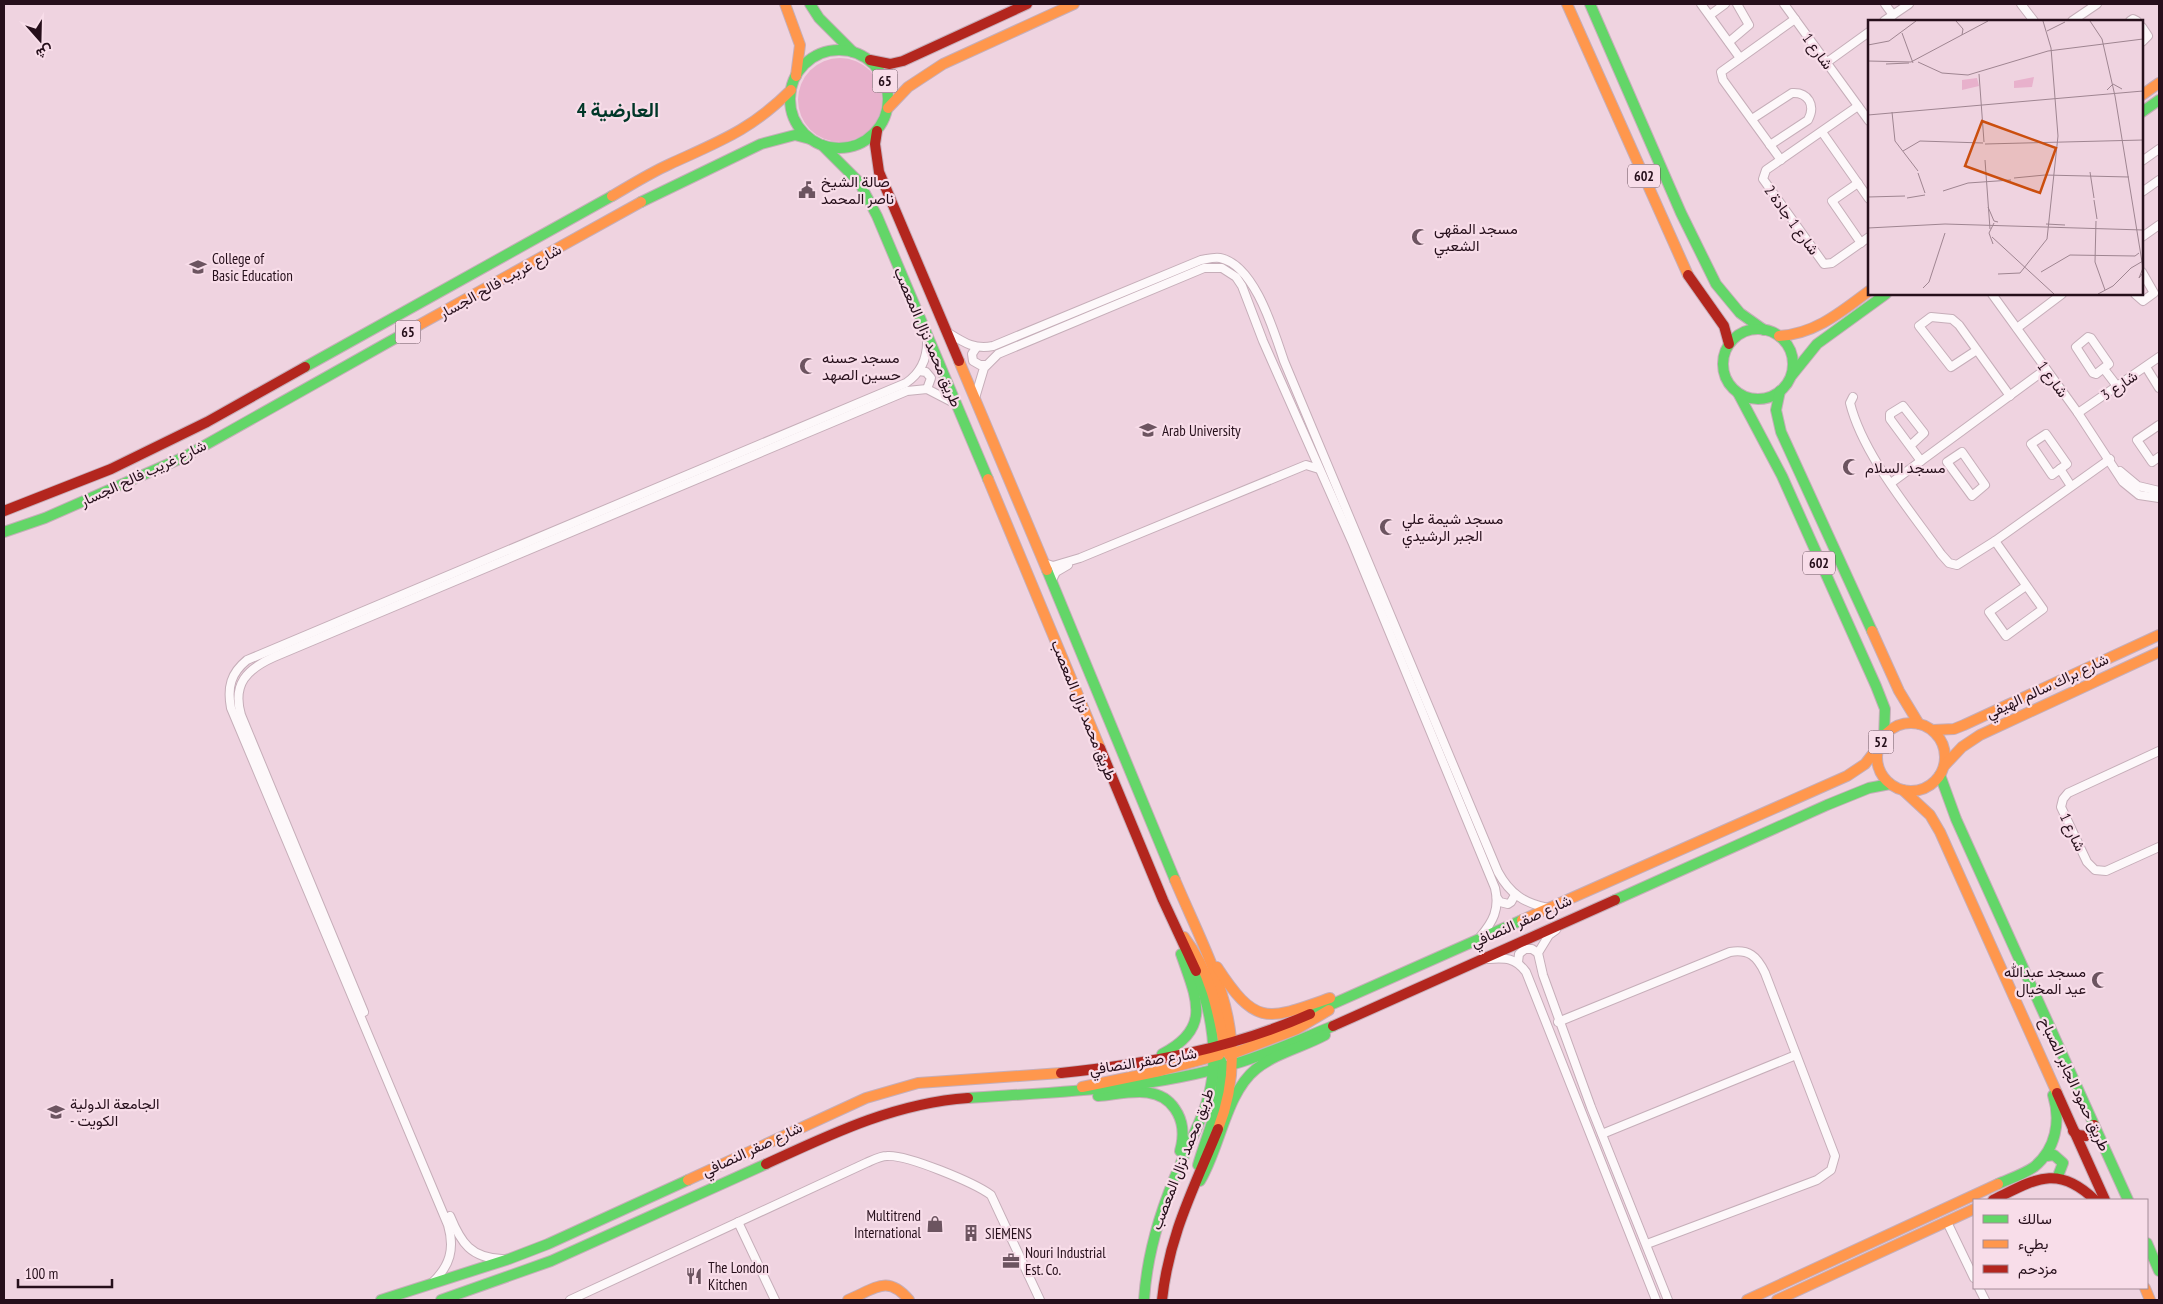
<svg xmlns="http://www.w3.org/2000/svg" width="2163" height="1304" font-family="'PT Sans Narrow',Vazirmatn,sans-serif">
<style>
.green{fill:#e8b1cc}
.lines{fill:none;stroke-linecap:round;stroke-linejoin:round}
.street-casing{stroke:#c6aeb9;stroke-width:10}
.fast-casing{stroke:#c6aeb9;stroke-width:12}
.slow-casing{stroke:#c6aeb9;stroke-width:12}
.jam-casing{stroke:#c6aeb9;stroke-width:12}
.street{stroke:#fdf8fa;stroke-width:8}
.fast{stroke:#63d668;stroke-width:10}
.slow{stroke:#ff974d;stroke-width:10}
.jam{stroke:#b3261e;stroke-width:10}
.labels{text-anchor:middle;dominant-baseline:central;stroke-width:4.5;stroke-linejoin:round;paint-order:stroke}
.shield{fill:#f8dde9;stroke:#654d59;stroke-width:1}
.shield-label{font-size:14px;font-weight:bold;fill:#260f1b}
.street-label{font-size:15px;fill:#260f1b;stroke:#f8dde9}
.poi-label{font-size:15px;fill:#260f1b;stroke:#f8dde9;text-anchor:start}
.district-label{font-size:20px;font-weight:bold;fill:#003728;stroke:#f8dde9}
.inset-road{fill:none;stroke:#9f8591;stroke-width:1}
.view{fill:#cb4e0e;fill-opacity:0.15;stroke:#cb4e0e;stroke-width:2.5}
.inset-edge{fill:none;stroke:#260f1b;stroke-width:2.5}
</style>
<rect width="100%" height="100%" fill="#efd3e0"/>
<circle class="green" cx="840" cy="100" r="42"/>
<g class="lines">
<g class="street-casing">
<g id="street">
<polyline points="1701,4 1740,58"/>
<polyline points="1784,4 1869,121"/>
<polyline points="1885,4 1893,15"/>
<polyline points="2021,4 2034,21"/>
<polyline points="1710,15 1725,4"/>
<polyline points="1884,21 1909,4"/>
<polyline points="2072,21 2097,4"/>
<polyline points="2130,21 2133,19 2137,21"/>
<polyline points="2142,27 2148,36 2142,42"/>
<polyline points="1729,42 1749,25 1737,4"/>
<polyline points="1826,63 1869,32"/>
<polyline points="1858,106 1766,170 1763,179 1824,264 1832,263 1869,237"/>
<path d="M1752,119l40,-26c16,-1 24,12 16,27l-38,25"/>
<polyline points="1822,132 1869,199"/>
<polyline points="1781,160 1723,80 1721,72 1795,19"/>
<polyline points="2142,161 2159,149"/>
<polyline points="1858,183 1832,201 1861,243"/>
<polyline points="2142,192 2159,180"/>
<polyline points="2142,237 2159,225"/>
<polyline points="1992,294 2078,413 2123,482 2139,495 2159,498"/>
<polyline points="2135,294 2143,301 2154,293 2142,272"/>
<polyline points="2017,328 2062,294"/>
<path d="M947,332c16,10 27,18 46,14l208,-86c6,-1 13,-3 19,-2 35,7 54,74 64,103l214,511c12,22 26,31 50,36"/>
<polygon points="2088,337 2091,338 2109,364 2096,374 2093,373 2076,347"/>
<polyline points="976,348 972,354 973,361 980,365 985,365"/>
<polyline points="1977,350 1951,367 1919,326 1931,317 1952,319 1959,325 2010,396"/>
<polyline points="2146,367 2159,388"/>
<polyline points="2104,369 2117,386"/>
<polyline points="919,371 926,372 931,378 927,389"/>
<path d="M1853,397l-3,6c13,52 60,107 91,151l8,9 8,2 38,-24 115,-82"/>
<path d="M975,398l9,-30 14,-14 206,-86h18l14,9 6,9 21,55 90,203 142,344c5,21 -2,34 -15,49"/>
<polyline points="2078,413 2159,357"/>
<polyline points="2159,425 2137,440 2152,462 2159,457"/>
<polygon points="2046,434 2067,464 2052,475 2031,444"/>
<polyline points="1910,446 1924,433 1903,406 1890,414 1890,419 1921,461"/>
<polygon points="1962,452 1985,485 1972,496 1947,462"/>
<polyline points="2060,469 2071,486"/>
<polyline points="2120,471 2138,486 2159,491"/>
<polyline points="1891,483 2046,369"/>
<polyline points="1995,541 2043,609 2006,636 1989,612 2026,586"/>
<polyline points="1044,563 1053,566 1080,558 1306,465 1319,469"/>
<polyline points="1052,580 1056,572 1068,565"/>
<polyline points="2159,751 2068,793 2063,799 2061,807 2087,862 2095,870 2106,871 2159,847"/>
<polyline points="1497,898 1500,902 1508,904 1511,902 1515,895"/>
<polyline points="1556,930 1549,935 1538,953 1543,975 1591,1107 1668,1300"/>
<path d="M1488,959c17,-1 27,-2 38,13l130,328"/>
<polyline points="1518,962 1519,954 1525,949 1532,949 1538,953"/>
<path d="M364,1012l-123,-297c-9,-31 6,-46 33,-58l633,-266 20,-2 29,15"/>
<path d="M1558,1022l172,-70c19,-3 27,4 35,21l70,183 -4,14 -14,10 -170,64"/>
<polyline points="1602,1134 1796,1055"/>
<path d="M450,1216c11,27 21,42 52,43"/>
<polyline points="738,1222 775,1300"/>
<polyline points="1947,1222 1974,1278"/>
<path d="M432,1283c18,-17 23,-34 16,-58l-217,-517c-4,-21 0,-35 16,-48l659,-277c16,-11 22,-26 21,-45"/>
<polyline points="1979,1288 1985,1300"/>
<path d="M570,1300l296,-137c7,-3 14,-7 21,-7 19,-2 88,27 104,39l49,105"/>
</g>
</g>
<g class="fast-casing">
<g id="fast">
<polyline points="810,4 819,18 853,52"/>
<polyline points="1590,4 1681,213 1716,284 1740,313 1764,330"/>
<circle cx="839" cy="99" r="49"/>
<polyline points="2142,112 2159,100"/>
<polyline points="822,145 859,182 877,216 988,479"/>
<polyline points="641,202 761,144 795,135 810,139"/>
<circle cx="1758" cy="364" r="35"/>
<polyline points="305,367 612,196"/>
<polyline points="1792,375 1817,344 1886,294"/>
<polyline points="1780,391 1776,410 1781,432 1872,631"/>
<polyline points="1738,393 1782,476 1876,686 1885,709 1884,737"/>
<polyline points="4,532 45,518 184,457 419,325"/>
<polyline points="1047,570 1175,880"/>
<polyline points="1940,775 1956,819 2128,1200"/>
<polyline points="1615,900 1827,805 1869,788 1890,784"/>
<polyline points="1310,1014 1522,920"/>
<path d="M1162,1054c51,-26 34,-56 19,-100"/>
<path d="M1098,1096c26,-2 60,-13 77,13 9,13 9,28 5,42"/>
<path d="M968,1098c89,-6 179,-8 266,-34 34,-10 67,-25 99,-38"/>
<polyline points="2047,1156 2054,1155 2063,1163 2058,1176"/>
<path d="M1198,1165c10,-35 27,-67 23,-104"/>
<path d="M1200,1181c20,-33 26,-88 56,-112 20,-16 47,-22 69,-34"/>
<path d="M1998,1184c11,-5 26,-10 36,-17 22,-18 27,-46 19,-72"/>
<polyline points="2147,1243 2159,1271"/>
<polyline points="381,1300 509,1259 548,1244 688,1180"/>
<polyline points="441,1300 551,1261 766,1164"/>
<path d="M1144,1300c3,-48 17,-92 36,-135 12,-28 28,-56 32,-86 5,-37 -3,-74 -16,-108"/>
</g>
</g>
<g class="slow-casing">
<g id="slow">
<polyline points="785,4 800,45 796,76"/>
<polyline points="1567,4 1688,275"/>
<polyline points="2142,95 2159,83"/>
<polyline points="888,108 908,87 943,64 1074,4"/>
<path d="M612,196c19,-11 38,-23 58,-32 50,-23 81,-34 121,-74"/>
<polyline points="419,325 641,202"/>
<path d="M1779,336c36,-2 62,-24 90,-45"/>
<polyline points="959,361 1047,570"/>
<polyline points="988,479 1100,748"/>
<polyline points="1872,631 1899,691 1919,724"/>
<circle cx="1911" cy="757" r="34"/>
<polyline points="1933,730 1954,729 1964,725 2159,635"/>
<polyline points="1945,765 1962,747 1980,735 2159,652"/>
<polyline points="1903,790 1930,815 1940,832 2057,1093"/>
<path d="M1175,880c36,85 80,155 43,249"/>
<polyline points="1522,920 1847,776 1865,764 1879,746"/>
<path d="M1184,937c26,34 34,73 41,114"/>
<path d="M1217,967c39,60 50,53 113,31"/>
<polyline points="1229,1055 1297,1029 1329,1010"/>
<polyline points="1082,1087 1160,1071 1219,1055"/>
<polyline points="688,1180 866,1098 918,1083 1061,1073"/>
<polyline points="2145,1288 2150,1300"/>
<path d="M848,1300c27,-11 39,-26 61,0"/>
<polyline points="1747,1300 1998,1184"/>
<polyline points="1777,1300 1974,1209"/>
</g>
</g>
<g class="jam-casing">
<g id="jam">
<polyline points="870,60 890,64 903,61 1027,4"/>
<polyline points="877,131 875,144 879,172 959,361"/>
<polyline points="1688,275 1724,326 1729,344"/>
<polyline points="4,511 111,469 207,422 305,367"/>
<polyline points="1100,748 1163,900 1196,971"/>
<polyline points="1333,1026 1615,900"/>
<path d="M1061,1073c86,-9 170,-24 249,-59"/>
<polyline points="2057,1093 2105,1200"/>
<polyline points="2073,1131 2078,1135 2086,1136 2093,1130 2094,1125"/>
<path d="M766,1164c65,-30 129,-61 202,-66"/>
<path d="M1993,1200c41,-20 64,-37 102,0"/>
<path d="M1162,1300c7,-65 32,-112 56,-171"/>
</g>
</g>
<use href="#street" class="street"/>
<use href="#fast" class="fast"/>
<use href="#slow" class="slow"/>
<use href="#jam" class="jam"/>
</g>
<defs>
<g id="civic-bare" transform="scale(1.35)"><path d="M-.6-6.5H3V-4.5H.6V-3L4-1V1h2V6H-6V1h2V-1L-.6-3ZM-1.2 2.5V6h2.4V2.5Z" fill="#6c5460" stroke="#f8dde9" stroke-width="2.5" paint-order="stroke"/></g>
<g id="mosque-bare" transform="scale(1.35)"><path d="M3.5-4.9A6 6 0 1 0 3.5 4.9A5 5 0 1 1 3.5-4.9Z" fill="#6c5460" stroke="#f8dde9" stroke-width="2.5" paint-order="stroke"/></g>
<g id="school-bare" transform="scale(1.35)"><path d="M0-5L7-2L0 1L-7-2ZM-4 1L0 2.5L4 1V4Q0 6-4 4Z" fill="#6c5460" stroke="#f8dde9" stroke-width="2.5" paint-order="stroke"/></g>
<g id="university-bare" transform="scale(1.35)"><path d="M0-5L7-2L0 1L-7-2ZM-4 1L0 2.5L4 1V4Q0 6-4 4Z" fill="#6c5460" stroke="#f8dde9" stroke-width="2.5" paint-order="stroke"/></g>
<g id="shop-bare" transform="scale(1.35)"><path d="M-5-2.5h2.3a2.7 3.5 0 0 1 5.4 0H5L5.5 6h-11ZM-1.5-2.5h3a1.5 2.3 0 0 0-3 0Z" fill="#6c5460" stroke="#f8dde9" stroke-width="2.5" paint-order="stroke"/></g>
<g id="building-bare" transform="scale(1.35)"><path d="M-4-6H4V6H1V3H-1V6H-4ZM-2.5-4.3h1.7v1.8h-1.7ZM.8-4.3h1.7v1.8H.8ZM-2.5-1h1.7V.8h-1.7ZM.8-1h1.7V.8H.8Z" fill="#6c5460" stroke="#f8dde9" stroke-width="2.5" paint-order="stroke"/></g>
<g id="office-bare" transform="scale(1.35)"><path d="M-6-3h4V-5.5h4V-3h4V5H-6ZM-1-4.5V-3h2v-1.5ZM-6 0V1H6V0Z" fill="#6c5460" stroke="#f8dde9" stroke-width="2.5" paint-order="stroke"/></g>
<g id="restaurant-bare" transform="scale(1.35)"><path d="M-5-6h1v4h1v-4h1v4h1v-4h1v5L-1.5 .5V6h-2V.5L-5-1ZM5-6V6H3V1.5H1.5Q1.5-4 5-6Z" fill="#6c5460" stroke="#f8dde9" stroke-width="2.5" paint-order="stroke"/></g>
</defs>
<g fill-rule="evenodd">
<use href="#civic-bare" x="807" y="190"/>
<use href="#mosque-bare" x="1420" y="237"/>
<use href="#school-bare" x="198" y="267"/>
<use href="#mosque-bare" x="808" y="366"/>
<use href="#school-bare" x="1148" y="430"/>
<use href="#mosque-bare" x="1851" y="467"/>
<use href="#mosque-bare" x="1388" y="527"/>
<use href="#mosque-bare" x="2100" y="980"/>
<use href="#university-bare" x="56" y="1112"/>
<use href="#shop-bare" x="935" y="1224"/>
<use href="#building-bare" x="971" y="1233"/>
<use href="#office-bare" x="1011" y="1261"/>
<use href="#restaurant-bare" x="694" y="1276"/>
</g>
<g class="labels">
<g class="shield">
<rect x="872.5" y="69.5" width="25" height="23" rx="4"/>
<rect x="1628" y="164.5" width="32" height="23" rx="4"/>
<rect x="395.5" y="320.5" width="25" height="23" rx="4"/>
<rect x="1803" y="551.5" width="32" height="23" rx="4"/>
<rect x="1868.5" y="730.5" width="25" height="23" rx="4"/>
</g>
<g class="shield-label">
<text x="885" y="81">65</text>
<text x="1644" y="176">602</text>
<text x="408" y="332">65</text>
<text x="1819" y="563">602</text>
<text x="1881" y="742">52</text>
</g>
<g class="street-label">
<text transform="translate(1818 51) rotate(54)">شارع 1</text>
<text transform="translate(1792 220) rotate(54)">شارع 1 جادة 2</text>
<text transform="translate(500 281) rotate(-29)">شارع غريب فالح الجسار</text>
<text transform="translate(928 337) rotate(67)">طريق محمد نزال المعصب</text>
<text transform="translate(2053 379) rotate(54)">شارع 1</text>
<text transform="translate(2119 385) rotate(-34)">شارع 3</text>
<text transform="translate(143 473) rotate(-25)">شارع غريب فالح الجسار</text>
<text transform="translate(2047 686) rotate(-25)">شارع براك سالم الهيفي</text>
<text transform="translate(1084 710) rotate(68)">طريق محمد نزال المعصب</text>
<text transform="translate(2073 832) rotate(65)">شارع 1</text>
<text transform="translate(1521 921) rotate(-24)">شارع صقر النصافي</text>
<text transform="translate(1143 1061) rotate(-9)">شارع صقر النصافي</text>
<text transform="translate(2075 1084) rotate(65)">طريق حمود الجابر الصباح</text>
<text transform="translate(752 1149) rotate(-25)">شارع صقر النصافي</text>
<text transform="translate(1182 1159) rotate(-69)">طريق محمد نزال المعصب</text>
</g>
<g class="poi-label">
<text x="821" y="181">صالة الشيخ<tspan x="821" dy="17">ناصر المحمد</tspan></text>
<text x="1434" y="228">مسجد المقهى<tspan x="1434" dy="17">الشعبي</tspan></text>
<text x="212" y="258">College of<tspan x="212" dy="17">Basic Education</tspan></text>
<text x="822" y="357">مسجد حسنه<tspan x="822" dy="17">حسين الصهد</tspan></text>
<text x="1162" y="430">Arab University</text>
<text x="1865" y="467">مسجد السلام</text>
<text x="1402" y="518">مسجد شيمة علي<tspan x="1402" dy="17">الجبر الرشيدي</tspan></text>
<text x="2086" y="971" text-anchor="end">مسجد عبدالله<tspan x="2086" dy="17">عيد المخيال</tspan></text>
<text x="70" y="1103">الجامعة الدولية<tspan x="70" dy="17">- الكويت</tspan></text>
<text x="921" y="1215" text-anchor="end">Multitrend<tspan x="921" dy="17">International</tspan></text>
<text x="985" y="1233">SIEMENS</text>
<text x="1025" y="1252">Nouri Industrial<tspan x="1025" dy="17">Est. Co.</tspan></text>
<text x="708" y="1267">The London<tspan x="708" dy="17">Kitchen</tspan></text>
</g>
<g class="district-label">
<text x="618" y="110">العارضية 4</text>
</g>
</g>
<g transform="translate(1868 20)">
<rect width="275" height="275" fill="#efd3e0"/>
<path d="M166,57l-2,10 -18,1v-7zM109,58l2,8 -17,4v-10z" fill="#e8b1cc"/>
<path class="inset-road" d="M88,1l7,8 -1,6M222,1l12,18 13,57 28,172 -4,10 4,-5M179,11l18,-9M34,13l11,30M0,25l21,-4 27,-20M0,41l43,1 77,-41M50,42l24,11 26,2 80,-24 95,-12M18,44l23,-1M111,54l5,68M239,70l6,-6 9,5M24,92l3,29 23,30M0,95l275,-24M117,124l158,-4M35,131l17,-10 63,2M117,140l5,69M222,152l4,26M50,153l7,20M146,158l31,-3 84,2M75,171l25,-8 43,-3M0,177l37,-1M39,178l18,-3M226,180l3,19M120,187l6,14 4,1M228,201l-1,41 10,28M178,204l19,1M0,208l77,-4 198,6M124,217l62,57M125,224l-4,-11 5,-10M173,252l29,-17 65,1 4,-3M130,254l22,-1 27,-34 11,-103 -7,-88 -8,-27M55,268l6,-6 16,-49M230,274l15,-8 18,-18 12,-7"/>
<path class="view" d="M114,101l74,27 -16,45 -75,-27z"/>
<rect width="275" height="275" class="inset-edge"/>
</g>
<rect width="2163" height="1304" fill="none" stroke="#260f1b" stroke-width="10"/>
<rect x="1973" y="1199" width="175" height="90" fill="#f8dde9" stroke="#a48b97"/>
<rect x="1983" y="1215" width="25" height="8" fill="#63d668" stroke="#a48b97"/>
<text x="2018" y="1224" font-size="15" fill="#260f1b">سالك</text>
<rect x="1983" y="1240" width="25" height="8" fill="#ff974d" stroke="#a48b97"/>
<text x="2018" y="1249" font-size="15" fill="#260f1b">بطيء</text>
<rect x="1983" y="1265" width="25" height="8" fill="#b3261e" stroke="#a48b97"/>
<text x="2018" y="1274" font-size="15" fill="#260f1b">مزدحم</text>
<g transform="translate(40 40) rotate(160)" stroke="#f8dde9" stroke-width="4" paint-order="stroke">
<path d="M0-4L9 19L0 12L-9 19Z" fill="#260f1b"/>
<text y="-8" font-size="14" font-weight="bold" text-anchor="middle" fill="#260f1b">ش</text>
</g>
<path d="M18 1279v8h94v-8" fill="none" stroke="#260f1b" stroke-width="2.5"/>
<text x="25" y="1279" font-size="15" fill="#260f1b" stroke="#f8dde9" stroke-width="4" paint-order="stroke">100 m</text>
</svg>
